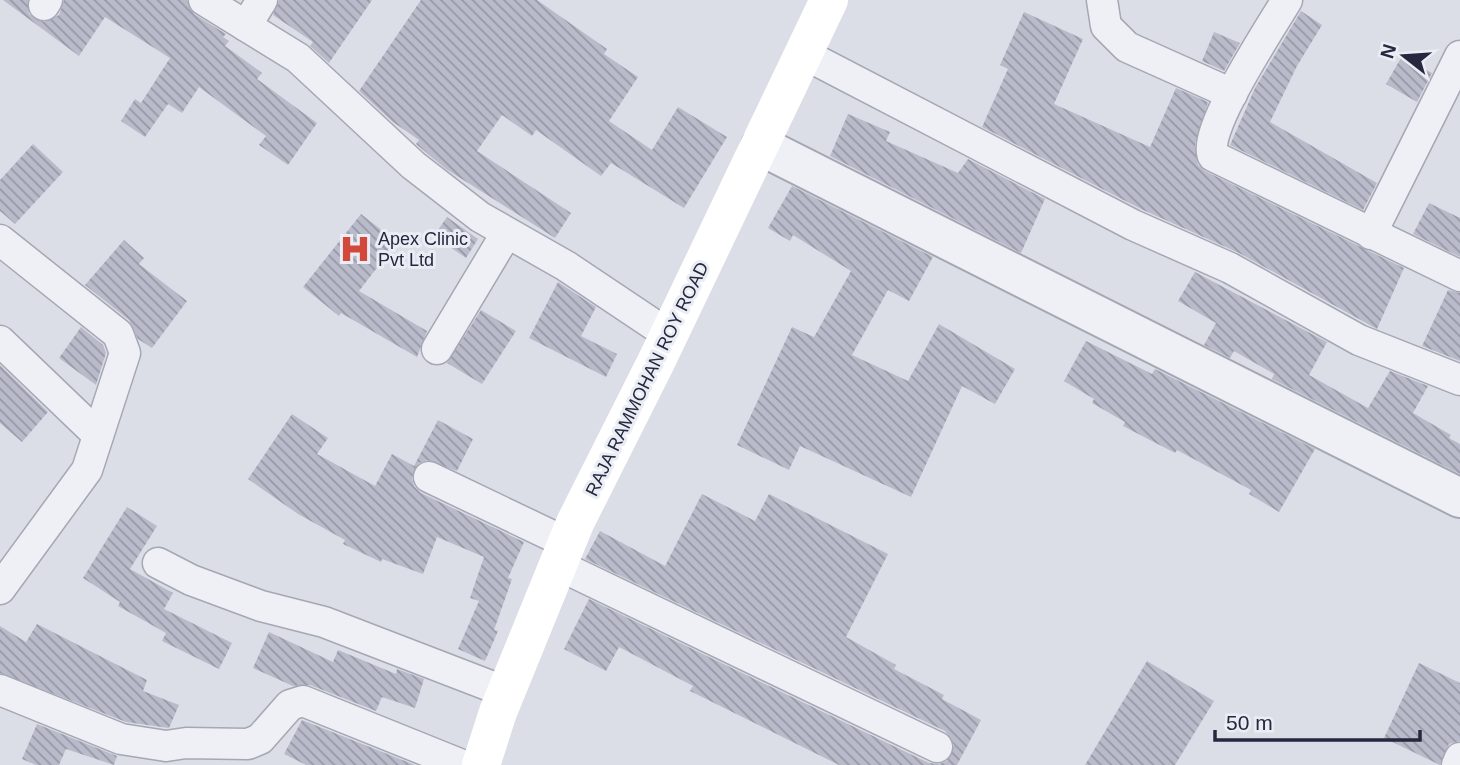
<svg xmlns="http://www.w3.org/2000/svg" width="1460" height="765" font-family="Helvetica,sans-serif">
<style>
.building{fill:url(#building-back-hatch)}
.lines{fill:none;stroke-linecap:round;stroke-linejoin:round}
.minor-casing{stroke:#a5a7b4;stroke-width:33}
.tertiary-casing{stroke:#a5a7b4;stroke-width:42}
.minor{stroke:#eff0f5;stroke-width:30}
.tertiary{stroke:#eff0f5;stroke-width:38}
.secondary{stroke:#fff;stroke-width:38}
.labels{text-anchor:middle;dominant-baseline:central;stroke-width:6;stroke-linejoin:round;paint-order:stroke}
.poi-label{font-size:18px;fill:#25283e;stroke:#ebedf5;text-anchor:start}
.street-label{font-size:18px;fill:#25283e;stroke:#ebedf5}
</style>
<defs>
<pattern id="building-back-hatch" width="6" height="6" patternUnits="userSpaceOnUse" patternTransform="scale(1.75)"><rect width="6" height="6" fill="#b9bbca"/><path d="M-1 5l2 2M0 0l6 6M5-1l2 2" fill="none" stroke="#9698a5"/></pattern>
</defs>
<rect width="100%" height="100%" fill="#dcdee7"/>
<g class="building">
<polygon points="3,0 28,0 29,14 44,22 59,15 64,0 187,0 194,14 226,34 223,37 229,41 225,46 262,73 257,79 317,123 288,165 259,145 266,136 199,87 182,113 168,104 145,137 121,121 135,99 141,103 170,58 105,17 79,56"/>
<polygon points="279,0 372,0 329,63 310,46 313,42 273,15"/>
<polygon points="421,0 537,0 607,49 604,54 638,77 609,121 652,150 678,107 727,137 684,208 611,163 601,176 536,130 532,136 502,115 477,151 571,213 555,238 446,169 416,144 419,140 393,122 359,91"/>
<polygon points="1301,11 1322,25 1297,66 1270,122 1377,183 1363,210 1230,145 1255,88"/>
<polygon points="1024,12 1083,39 1054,104 1150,147 1176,88 1208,102 1195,144 1198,165 1205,171 1404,268 1377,329 1239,253 1141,209 982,127 1008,69 1000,65"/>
<polygon points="1214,32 1240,43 1224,71 1202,61"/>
<polygon points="1402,56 1432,73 1417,102 1386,84"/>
<polygon points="848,114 890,132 886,141 958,173 968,159 1045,199 1021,253 830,156"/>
<polygon points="33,144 63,172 15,224 0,211 0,180"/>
<polygon points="792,186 933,257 909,301 888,290 852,355 908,381 939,324 1015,369 995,404 962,386 911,497 800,446 789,470 737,445 792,327 814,337 851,271 793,235 790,241 768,228"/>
<polygon points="1429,203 1460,218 1460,257 1413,234"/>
<polygon points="361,214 397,242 359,291 427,331 417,357 341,313 339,316 303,287"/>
<polygon points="447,217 478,239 466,258 434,236"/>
<polygon points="124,240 144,258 139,264 187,301 152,348 138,339 129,320 85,285"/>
<polygon points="1195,272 1327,342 1309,375 1368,408 1390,371 1428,386 1413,413 1451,435 1449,438 1460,444 1460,474 1272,379 1274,374 1234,351 1230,358 1204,345 1216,323 1178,301"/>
<polygon points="558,282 596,307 581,336 617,354 606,377 529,338"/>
<polygon points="1448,290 1460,293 1460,361 1422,346"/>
<polygon points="481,310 516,331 482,384 447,363"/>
<polygon points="81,327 103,345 106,353 96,385 59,358"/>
<polygon points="1086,341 1152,374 1155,369 1315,449 1279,512 1249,494 1251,490 1177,450 1175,453 1123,426 1125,422 1092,403 1094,399 1064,381"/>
<polygon points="0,365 48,412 22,442 0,423"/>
<polygon points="292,414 328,438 317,454 375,486 392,454 414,466 438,420 473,439 457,471 427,460 419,463 412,478 414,486 421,493 524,542 508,578 512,579 494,630 498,631 485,661 458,649 479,601 470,598 484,557 437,537 423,574 382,559 381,562 343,544 345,540 298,514 248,479"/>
<polygon points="702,494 755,521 769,494 888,554 846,637 896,665 894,669 944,695 942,699 981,720 957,765 839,765 690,691 693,686 619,647 606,671 564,649 589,599 929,763 939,764 947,761 954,745 945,731 585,559 600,531 665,566"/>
<polygon points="127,507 157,526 130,569 173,593 164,609 232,643 219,669 162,641 166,633 118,606 120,602 83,578"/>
<polygon points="37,624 147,680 143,691 179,705 169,728 126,722 0,673 0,626 26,642"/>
<polygon points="269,632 333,662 338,650 396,674 397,669 424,679 415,708 382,697 376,711 310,685 293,686 253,668"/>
<polygon points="1147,661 1214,701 1175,765 1085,765"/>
<polygon points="1419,663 1460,683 1460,741 1449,744 1440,765 1384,738"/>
<polygon points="302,720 415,765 306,765 284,754"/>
<polygon points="37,724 117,756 114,765 66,749 59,765 36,765 22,759"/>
</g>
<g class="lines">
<g class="minor-casing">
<g id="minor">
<polyline points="204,0 298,58 413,165 480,217 566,266 669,335"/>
<polyline points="1102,0 1106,26 1127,47 1232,94"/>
<path d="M1287,0c-16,27 -86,132 -74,156l247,120"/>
<polyline points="44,5 47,0"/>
<polyline points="246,26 262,0"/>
<polyline points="804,54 1133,225 1230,268 1359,340 1460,380"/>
<polyline points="1371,234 1460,56"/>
<polyline points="0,240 118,334 125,353 87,470 0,589"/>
<polyline points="0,341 98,435"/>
<polyline points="437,349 506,234"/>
<polyline points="429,477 567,543"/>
<polyline points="158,563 191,580 261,606 324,622 506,692"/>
<polyline points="558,565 937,747"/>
<polyline points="0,690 121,739 166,746 186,743 248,744 260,739 290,705 303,701 462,765"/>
<polyline points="1457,765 1460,758"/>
</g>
</g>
<g class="tertiary-casing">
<polyline id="tertiary" points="761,146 1460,498"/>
</g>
<use href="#minor" class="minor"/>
<use href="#tertiary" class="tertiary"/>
<polyline class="secondary" points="481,765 498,712 575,523 656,362 829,0"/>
</g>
<defs>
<g id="hospital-bare" transform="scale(2.415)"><path d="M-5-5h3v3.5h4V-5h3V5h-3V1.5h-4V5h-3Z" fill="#d2483b" stroke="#ebedf5" stroke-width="2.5" paint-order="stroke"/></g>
</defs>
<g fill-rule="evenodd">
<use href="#hospital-bare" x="355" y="249"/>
</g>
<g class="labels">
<g class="poi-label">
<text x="378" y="239">Apex Clinic<tspan x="378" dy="21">Pvt Ltd</tspan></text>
</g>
<g class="street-label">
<text transform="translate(647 379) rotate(-64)">RAJA RAMMOHAN ROY ROAD</text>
</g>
</g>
<g transform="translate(1404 56) rotate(287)" stroke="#ebedf5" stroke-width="5" paint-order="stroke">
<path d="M0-5L12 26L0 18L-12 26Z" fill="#25283e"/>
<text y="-10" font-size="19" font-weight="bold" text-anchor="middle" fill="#25283e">N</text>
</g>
<path d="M1215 730v10h205v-10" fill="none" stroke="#25283e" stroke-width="3.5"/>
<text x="1226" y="730" font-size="21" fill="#25283e" stroke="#ebedf5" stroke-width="5" paint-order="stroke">50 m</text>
</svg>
